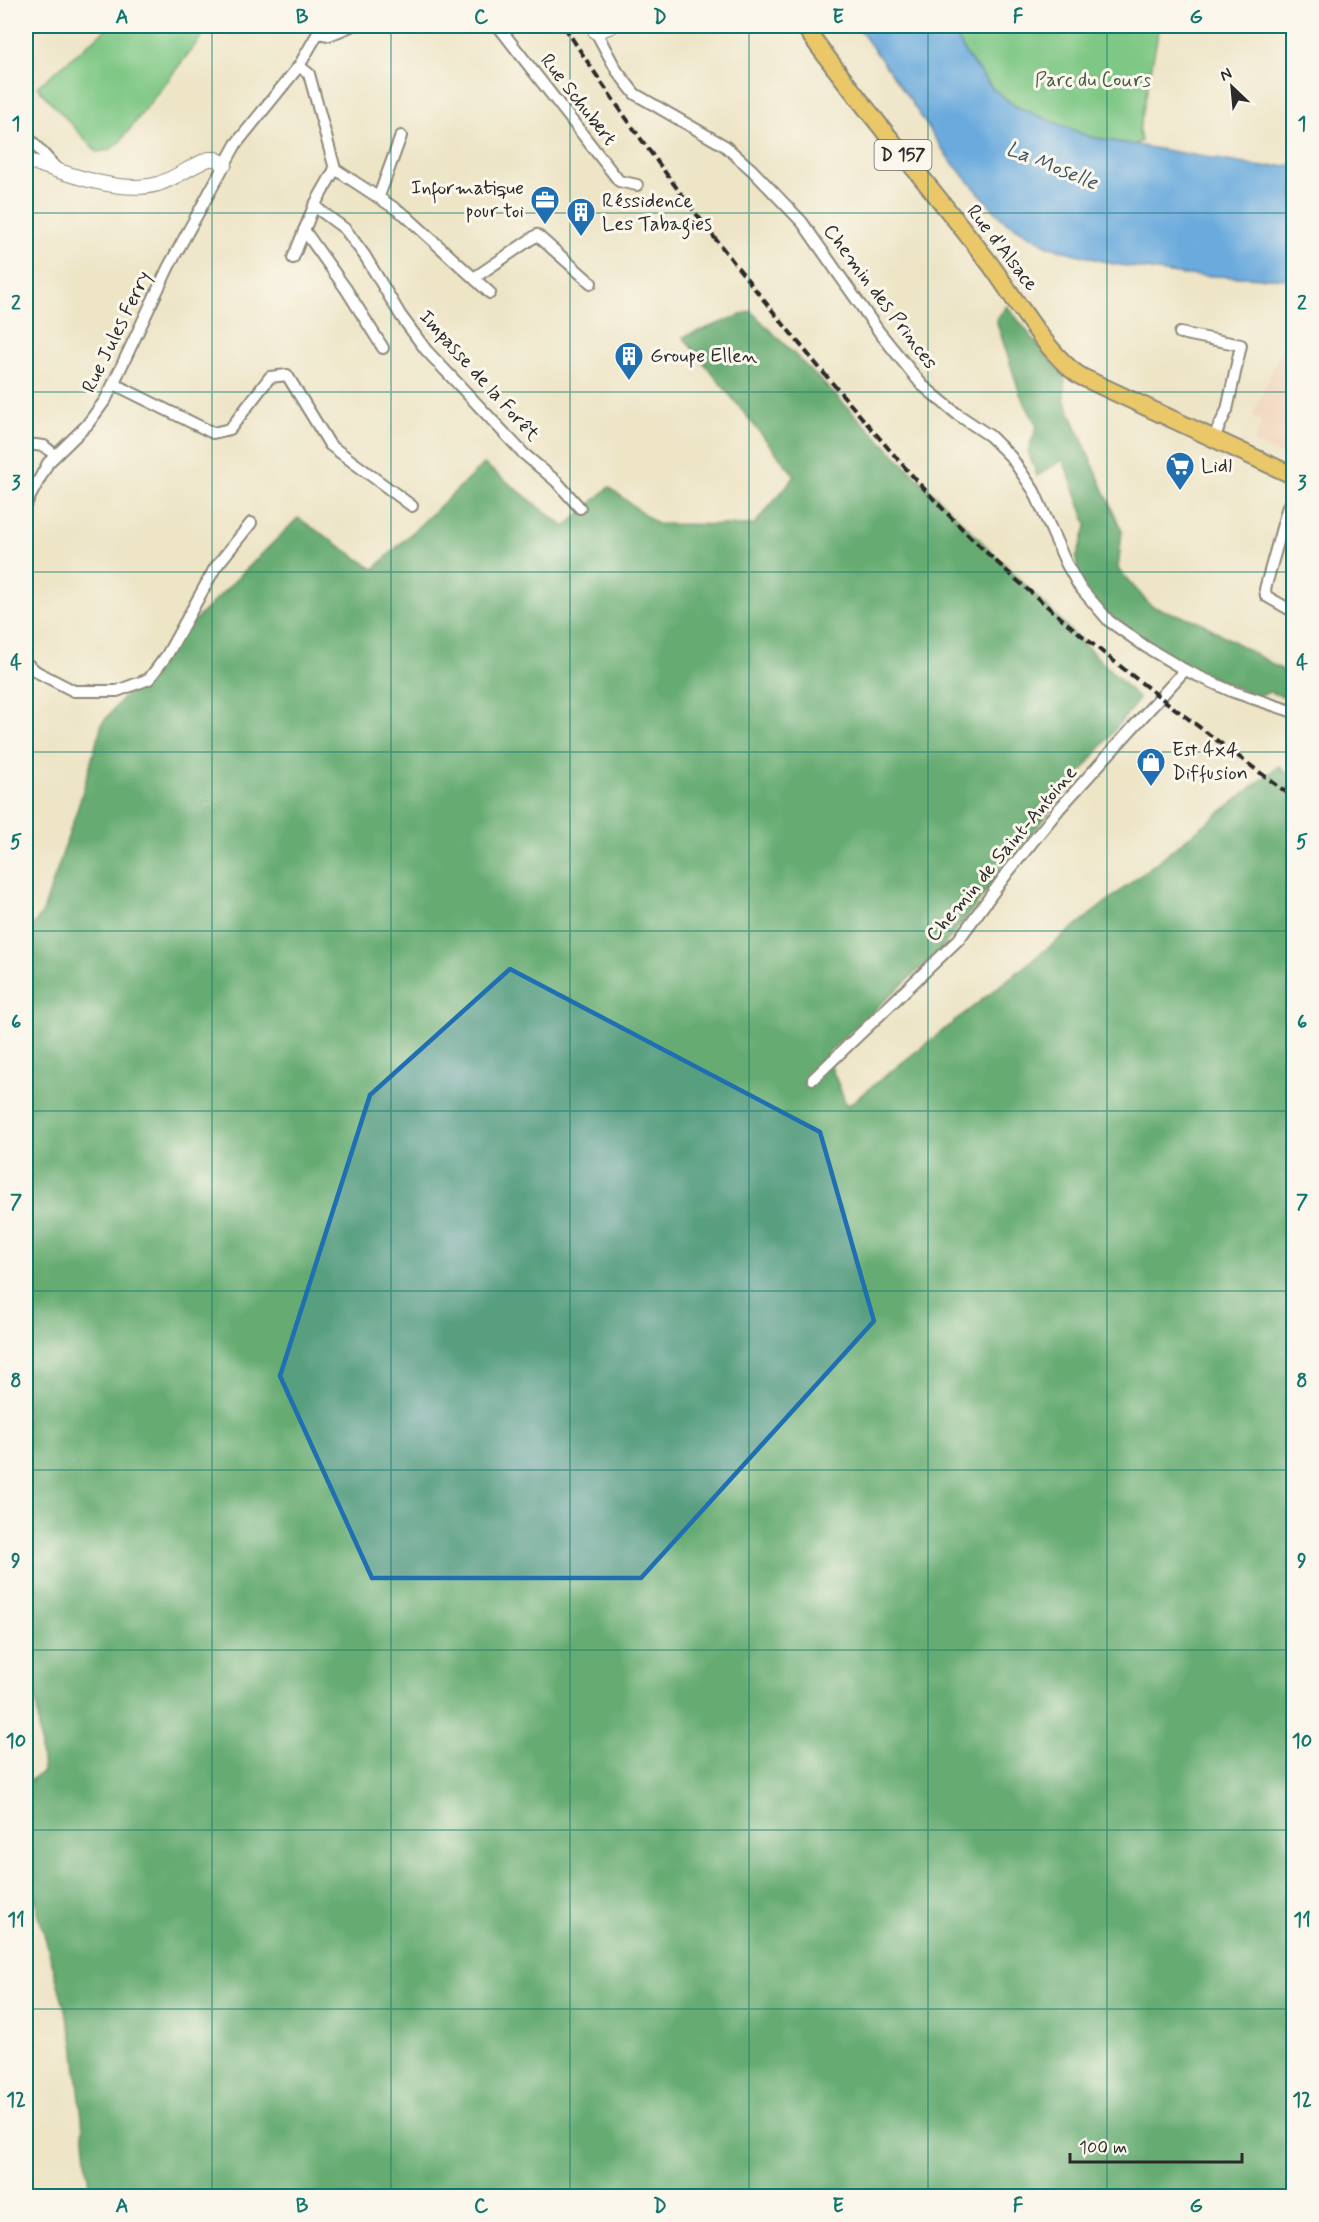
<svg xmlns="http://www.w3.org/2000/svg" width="1319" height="2222" font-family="Mynerve,sans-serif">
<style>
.built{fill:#f1d5bd}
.green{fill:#7ec784;stroke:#547958;stroke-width:1.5}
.forest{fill:#66ac72;stroke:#486c4e;stroke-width:1.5}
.water{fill:#6aaadd;stroke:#4a6a84;stroke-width:1.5}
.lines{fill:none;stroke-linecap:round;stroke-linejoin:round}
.minor-casing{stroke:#8c8879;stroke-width:14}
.tertiary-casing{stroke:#8c8879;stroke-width:16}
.primary-casing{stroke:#8c8879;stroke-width:20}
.minor{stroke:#fff;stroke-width:10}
.tertiary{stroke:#fff;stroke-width:14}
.primary{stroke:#eac769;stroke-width:16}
.rail{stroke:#2b2b2b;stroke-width:4;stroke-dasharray:9 4.5;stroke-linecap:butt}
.marked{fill:#1f6fb2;fill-opacity:0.2;stroke:#1f6fb2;stroke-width:4.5;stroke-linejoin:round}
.grid{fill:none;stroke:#0f766e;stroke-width:1.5;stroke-opacity:0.55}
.labels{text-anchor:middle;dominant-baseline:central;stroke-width:6;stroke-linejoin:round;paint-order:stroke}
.shield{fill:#fbf7ec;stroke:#696865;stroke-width:1.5}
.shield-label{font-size:18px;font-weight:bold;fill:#2b2b2b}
.park-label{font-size:20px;fill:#445a46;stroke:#fbf7ec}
.street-label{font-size:20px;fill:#2b2b2b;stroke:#fbf7ec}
.poi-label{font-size:20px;fill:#2b2b2b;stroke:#fbf7ec;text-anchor:start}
.water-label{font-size:21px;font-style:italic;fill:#415769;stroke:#fbf7ec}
.neatline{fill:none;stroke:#0f766e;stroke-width:2}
.grid-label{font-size:20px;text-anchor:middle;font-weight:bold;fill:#0f766e}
</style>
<rect width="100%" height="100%" fill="#fbf7ec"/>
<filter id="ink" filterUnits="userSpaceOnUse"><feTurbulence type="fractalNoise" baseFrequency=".0167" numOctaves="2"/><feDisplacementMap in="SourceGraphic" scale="12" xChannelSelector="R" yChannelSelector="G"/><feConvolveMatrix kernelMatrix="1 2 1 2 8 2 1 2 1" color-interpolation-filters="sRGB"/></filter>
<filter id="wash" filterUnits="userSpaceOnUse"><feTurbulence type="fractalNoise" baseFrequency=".008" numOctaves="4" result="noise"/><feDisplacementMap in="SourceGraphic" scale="24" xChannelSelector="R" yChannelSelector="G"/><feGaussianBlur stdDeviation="1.35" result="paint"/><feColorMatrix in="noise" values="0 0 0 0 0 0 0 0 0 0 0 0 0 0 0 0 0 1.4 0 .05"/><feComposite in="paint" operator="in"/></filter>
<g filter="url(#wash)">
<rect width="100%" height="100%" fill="#eee5c7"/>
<polygon class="built" points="1280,351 1293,357 1293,461 1254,443 1262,422 1252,417"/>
<g class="green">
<polygon points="110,26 193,26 202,36 119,143 109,150 97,152 37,87"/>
<polygon points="952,26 1158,26 1157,39 1139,131 1141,141 1134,145 1090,137 1014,106 992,88 965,53"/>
</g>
<g class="forest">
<polygon points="1007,306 1065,379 1064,399 1122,531 1118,569 1151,606 1200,622 1293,676 1293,699 1269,692 1259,697 1193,670 1092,609 1082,596 1076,559 1087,524 1063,460 1037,476 1028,451 1037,426 1020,394 996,320"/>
<polygon points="751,311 1139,699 940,950 826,1054 847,1106 1279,766 1293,780 1293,2196 90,2196 74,2042 26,1869 26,1783 43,1772 26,1592 26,935 43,912 80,801 102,723 156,659 298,518 374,569 484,464 565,527 609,487 657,524 754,525 795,476 683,337"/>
</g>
<polygon class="water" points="857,26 952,26 965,53 992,88 1015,106 1090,137 1262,167 1293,165 1293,279 1183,275 1114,264 1050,247 1003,220 949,159 908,97"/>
</g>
<g filter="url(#ink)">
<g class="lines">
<g class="minor-casing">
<g id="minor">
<polyline points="498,26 619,181 637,185"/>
<polyline points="596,32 617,71 635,94 725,146 752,170 802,222 880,333 922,385 957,414 990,436 1011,457 1034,491 1066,563 1079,586 1109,621 1146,647 1185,670 1231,691 1294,712"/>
<polyline points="318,33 329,35 351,26"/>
<polyline points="299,66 309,74 335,169 405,215 490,293"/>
<polyline points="26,135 58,170"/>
<polyline points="379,196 401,136"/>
<polyline points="314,206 345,229 365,256 401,316 426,350 524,454 556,481 580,508"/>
<polyline points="304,230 346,289 383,348"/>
<polyline points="293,258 314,206 335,169"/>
<polyline points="474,278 537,235 591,283"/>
<polyline points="1180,333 1241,345 1227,410 1213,439"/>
<polyline points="114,384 213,433 230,429 270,377 287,375 330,445 412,506"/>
<polyline points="26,444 44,446 55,455"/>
<polyline points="1294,498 1288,506 1265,589 1266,596 1294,612"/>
<polyline points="26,504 48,463 87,425 106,399 169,266 236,144 299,66 322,26"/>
<polyline points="26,663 37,672 74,691 117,691 149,679 167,655 215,568 251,523"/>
<polyline points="813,1079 959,939 1008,872 1059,809 1185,670"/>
</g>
</g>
<g class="tertiary-casing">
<g id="tertiary">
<polyline points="593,26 596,32 611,26"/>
<path d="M26,160c36,12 94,35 132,24 18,-6 33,-18 51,-25h7l9,5"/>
</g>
</g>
<g class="primary-casing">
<path id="primary" d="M804,26c58,82 125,158 186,238 23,31 60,95 92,113l212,99"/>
</g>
<use href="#minor" class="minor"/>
<use href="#tertiary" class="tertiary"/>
<use href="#primary" class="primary"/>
<path class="rail" d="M564,26c80,124 169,239 264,352 55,64 109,130 171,186 92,84 195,159 295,234"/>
</g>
</g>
<path class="marked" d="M510,969l310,163 54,189 -233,257h-269l-92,-202 90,-281z"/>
<path class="grid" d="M212,26v2170M391,26v2170M570,26v2170M749,26v2170M928,26v2170M1107,26v2170M26,213h1268M26,392h1268M26,572h1268M26,752h1268M26,931h1268M26,1111h1268M26,1291h1268M26,1470h1268M26,1650h1268M26,1830h1268M26,2009h1268"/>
<defs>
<g id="office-pin" transform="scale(1.5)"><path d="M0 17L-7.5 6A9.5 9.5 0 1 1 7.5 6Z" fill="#1f6fb2" stroke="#fbf7ec"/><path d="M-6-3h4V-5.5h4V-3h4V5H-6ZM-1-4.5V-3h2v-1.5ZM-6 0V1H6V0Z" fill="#fff"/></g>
<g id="building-pin" transform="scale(1.5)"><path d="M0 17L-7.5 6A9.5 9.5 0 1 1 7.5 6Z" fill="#1f6fb2" stroke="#fbf7ec"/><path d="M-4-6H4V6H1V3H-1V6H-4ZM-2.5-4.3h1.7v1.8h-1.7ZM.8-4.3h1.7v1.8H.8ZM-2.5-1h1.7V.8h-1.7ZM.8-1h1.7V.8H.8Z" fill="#fff"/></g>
<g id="supermarket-pin" transform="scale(1.5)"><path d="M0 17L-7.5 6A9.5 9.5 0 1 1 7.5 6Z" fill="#1f6fb2" stroke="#fbf7ec"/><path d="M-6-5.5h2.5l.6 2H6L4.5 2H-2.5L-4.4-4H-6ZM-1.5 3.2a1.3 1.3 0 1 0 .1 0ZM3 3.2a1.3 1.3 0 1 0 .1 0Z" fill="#fff"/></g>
<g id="shop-pin" transform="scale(1.5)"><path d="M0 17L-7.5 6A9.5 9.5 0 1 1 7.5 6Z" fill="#1f6fb2" stroke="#fbf7ec"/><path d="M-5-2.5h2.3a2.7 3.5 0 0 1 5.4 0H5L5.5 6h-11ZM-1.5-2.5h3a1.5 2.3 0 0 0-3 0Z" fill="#fff"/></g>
</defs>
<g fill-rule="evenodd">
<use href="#office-pin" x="545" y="200"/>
<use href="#building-pin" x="581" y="212"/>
<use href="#building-pin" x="629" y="356"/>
<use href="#supermarket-pin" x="1180" y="466"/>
<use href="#shop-pin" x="1151" y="762"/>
</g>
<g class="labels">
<rect class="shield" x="874.5" y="140" width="57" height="30" rx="4.5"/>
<g class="shield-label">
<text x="903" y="155">D 157</text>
</g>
<g class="park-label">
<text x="1093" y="80">Parc du Cours</text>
</g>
<g class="street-label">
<text transform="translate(578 100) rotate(52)">Rue Schubert</text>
<text transform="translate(1002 248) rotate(52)">Rue d'Alsace</text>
<text transform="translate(880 297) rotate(53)">Chemin des Princes</text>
<text transform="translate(117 332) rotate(-64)">Rue Jules Ferry</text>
<text transform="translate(479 376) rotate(48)">Impasse de la Forêt</text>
<text transform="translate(1002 854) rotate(-50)">Chemin de Saint-Antoine</text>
</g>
<g class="poi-label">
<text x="524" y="188" text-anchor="end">Informatique<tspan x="524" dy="23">pour toi</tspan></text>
<text x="602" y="201">Réssidence<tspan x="602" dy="23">Les Tabagies</tspan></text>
<text x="650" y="356">Groupe Ellen</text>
<text x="1201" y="466">Lidl</text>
<text x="1172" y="750">Est 4x4<tspan x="1172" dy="23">Diffusion</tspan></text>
</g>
<g class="water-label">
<text transform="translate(1052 166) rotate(22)">La Moselle</text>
</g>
</g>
<rect width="1319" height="2222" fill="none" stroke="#fbf7ec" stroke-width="66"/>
<g transform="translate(1232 87) rotate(334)" stroke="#fbf7ec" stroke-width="4.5" paint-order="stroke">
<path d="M0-4.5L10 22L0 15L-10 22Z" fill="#2b2b2b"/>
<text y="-9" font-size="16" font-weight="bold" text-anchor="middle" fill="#2b2b2b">N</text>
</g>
<path d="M1070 2153v9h172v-9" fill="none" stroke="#2b2b2b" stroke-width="3"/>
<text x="1079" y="2153" font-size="18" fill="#2b2b2b" stroke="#fbf7ec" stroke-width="4.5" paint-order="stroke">100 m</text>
<rect x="33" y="33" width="1253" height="2156" class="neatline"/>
<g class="grid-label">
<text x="122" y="23">A</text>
<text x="302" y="23">B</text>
<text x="481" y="23">C</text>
<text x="660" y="23">D</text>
<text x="838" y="23">E</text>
<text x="1018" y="23">F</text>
<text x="1196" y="23">G</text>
<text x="16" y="130">1</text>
<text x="1302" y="130">1</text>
<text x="16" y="309">2</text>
<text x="1302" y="309">2</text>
<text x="16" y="489">3</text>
<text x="1302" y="489">3</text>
<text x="16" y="669">4</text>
<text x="1302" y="669">4</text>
<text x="16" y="848">5</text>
<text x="1302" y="848">5</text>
<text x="16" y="1028">6</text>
<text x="1302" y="1028">6</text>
<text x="16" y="1208">7</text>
<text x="1302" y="1208">7</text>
<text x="16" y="1387">8</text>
<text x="1302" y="1387">8</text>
<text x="16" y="1567">9</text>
<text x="1302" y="1567">9</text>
<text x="16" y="1747">10</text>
<text x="1302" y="1747">10</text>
<text x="16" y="1926">11</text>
<text x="1302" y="1926">11</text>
<text x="16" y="2106">12</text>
<text x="1302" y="2106">12</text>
<text x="122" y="2212">A</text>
<text x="302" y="2212">B</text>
<text x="481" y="2212">C</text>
<text x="660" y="2212">D</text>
<text x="838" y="2212">E</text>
<text x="1018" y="2212">F</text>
<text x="1196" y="2212">G</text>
</g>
</svg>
